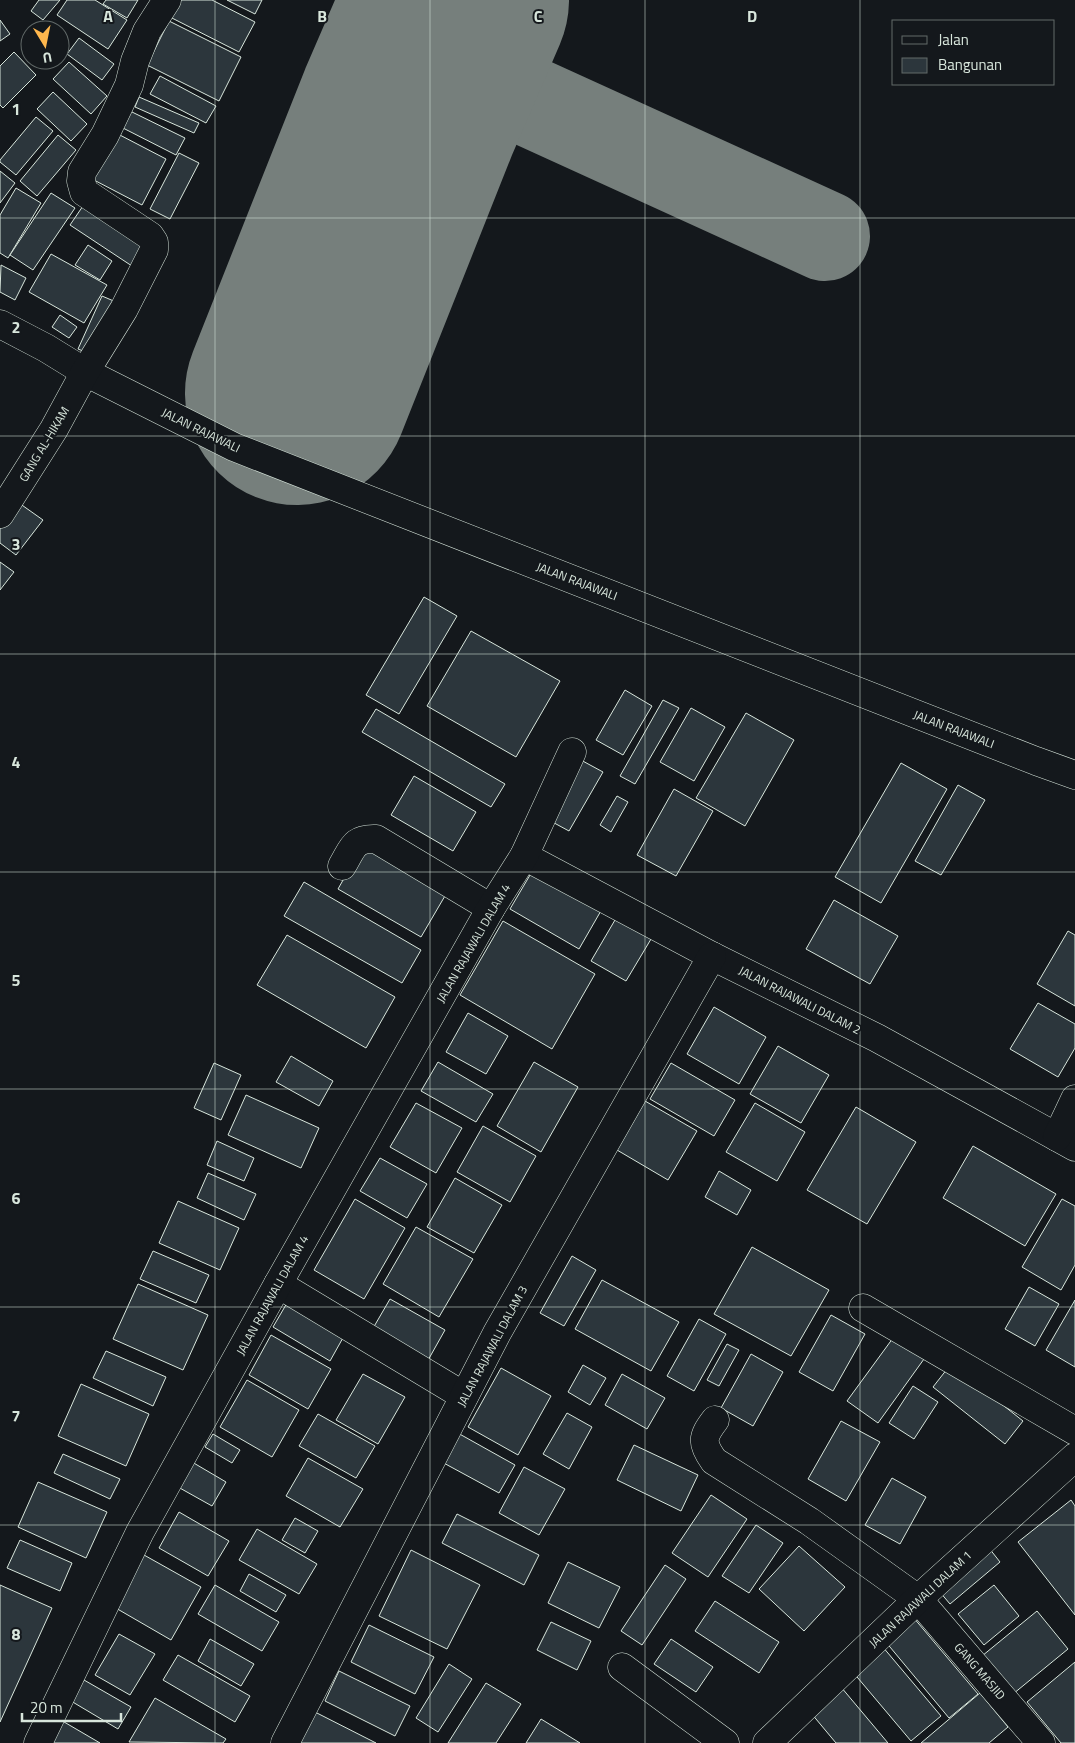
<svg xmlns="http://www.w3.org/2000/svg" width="1075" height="1743" font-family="'Titillium Web',sans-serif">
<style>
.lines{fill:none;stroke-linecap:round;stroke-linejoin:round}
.taxiway{stroke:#767f7c;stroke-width:90}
.runway{stroke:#767f7c;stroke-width:224}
.building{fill:#2c363c;stroke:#d8e6dc}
.minor-casing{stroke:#d8e6dc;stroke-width:29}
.minor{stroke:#14181c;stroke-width:28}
.grid{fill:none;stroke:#d8e6dc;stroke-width:1;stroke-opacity:0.55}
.labels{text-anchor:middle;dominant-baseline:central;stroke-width:4;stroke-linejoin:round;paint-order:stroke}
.street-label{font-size:12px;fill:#d8e6dc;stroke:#14181c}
.grid-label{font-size:16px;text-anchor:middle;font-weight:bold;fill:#d8e6dc;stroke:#14181c;stroke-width:4;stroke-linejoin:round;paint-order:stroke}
</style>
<rect width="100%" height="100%" fill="#14181c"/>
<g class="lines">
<g class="taxiway">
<polyline points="453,10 457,36 470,62 489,83 825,236"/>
<path d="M409,111c17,-14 36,-31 60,-31 6,0 13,2 20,3"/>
</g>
<polyline class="runway" points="297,393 409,111 457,0"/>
</g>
<g class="building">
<polygon points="39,0 60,0 43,20 31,11"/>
<polygon points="67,0 95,0 127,20 108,49 57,15"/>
<polygon points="106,0 138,0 127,18 103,4"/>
<polygon points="174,0 212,0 255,22 239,52 166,15"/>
<polygon points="227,0 262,0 255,14"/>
<polygon points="0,20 10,34 0,41"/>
<polygon points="169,21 241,57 219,101 147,65"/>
<polygon points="79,38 114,64 102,80 67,54"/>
<polygon points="14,52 36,75 3,108 0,105 0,66"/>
<polygon points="69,62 107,96 91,114 53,79"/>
<polygon points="160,76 216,106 206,123 150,94"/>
<polygon points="53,92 87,124 71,141 37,109"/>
<polygon points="139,97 199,123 194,133 135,107"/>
<polygon points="130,111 185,138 176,155 121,127"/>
<polygon points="36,117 53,131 16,175 0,162 0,160"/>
<polygon points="116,133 166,159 142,205 92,179"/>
<polygon points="58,135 76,150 37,196 20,181"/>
<polygon points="179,153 199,163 170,219 150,209"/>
<polygon points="0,171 15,183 0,203"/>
<polygon points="16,188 41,203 8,258 0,253 0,215"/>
<polygon points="51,193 75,208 33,270 10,255"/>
<polygon points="85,203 151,246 135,268 70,225"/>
<polygon points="88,245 112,261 100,280 75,265"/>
<polygon points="51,254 107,285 84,323 29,292"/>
<polygon points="1,265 26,278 15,300 0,292"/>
<polygon points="102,296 116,302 93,355 78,349"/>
<polygon points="60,315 77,327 69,338 52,327"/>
<polygon points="19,503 43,520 16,555 0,543 0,528"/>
<polygon points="0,562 14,572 0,590"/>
<polygon points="424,597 457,616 399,714 366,695"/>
<polygon points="471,631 560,681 516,757 427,706"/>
<polygon points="625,690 652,706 623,755 596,740"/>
<polygon points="663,700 679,708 635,784 620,776"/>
<polygon points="691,708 725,727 694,781 660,762"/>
<polygon points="376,709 505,784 491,807 362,732"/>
<polygon points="746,713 794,740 745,826 696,798"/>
<polygon points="579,759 603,772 569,831 545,818"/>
<polygon points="901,763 947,789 881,903 835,877"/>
<polygon points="414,776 476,812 453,851 391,815"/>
<polygon points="958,785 985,800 941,875 915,861"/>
<polygon points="674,789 713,811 676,876 637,855"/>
<polygon points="617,796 628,802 611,832 600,825"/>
<polygon points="365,841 449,889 421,937 338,889"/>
<polygon points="533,870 602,909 579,949 510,909"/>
<polygon points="304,882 421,950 402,983 284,916"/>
<polygon points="834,900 898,936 870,984 806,949"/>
<polygon points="622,908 657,929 626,981 591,961"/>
<polygon points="503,921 595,974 552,1049 460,995"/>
<polygon points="1068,931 1075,935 1075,1006 1037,984"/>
<polygon points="287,935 395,997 366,1048 257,985"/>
<polygon points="1038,1003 1075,1024 1075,1048 1058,1077 1010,1049"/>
<polygon points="714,1007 766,1037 739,1084 687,1054"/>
<polygon points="468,1013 508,1036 486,1074 446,1052"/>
<polygon points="778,1046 829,1075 801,1123 750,1094"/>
<polygon points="291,1056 333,1081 319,1106 276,1082"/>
<polygon points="438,1062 493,1094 476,1122 421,1091"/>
<polygon points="534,1062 578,1087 541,1152 497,1126"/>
<polygon points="214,1063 241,1075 221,1120 194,1108"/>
<polygon points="671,1063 735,1100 714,1136 650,1099"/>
<polygon points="246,1095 319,1128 301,1168 228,1135"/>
<polygon points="645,1101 697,1131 668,1180 617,1150"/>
<polygon points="416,1103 462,1128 436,1173 390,1147"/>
<polygon points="755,1103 805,1132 777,1181 726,1152"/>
<polygon points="856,1107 916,1142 867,1224 807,1190"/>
<polygon points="483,1126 536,1156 510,1202 457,1172"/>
<polygon points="217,1141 254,1158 244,1181 207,1165"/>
<polygon points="973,1146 1056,1194 1025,1246 943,1198"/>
<polygon points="380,1158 427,1184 407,1218 360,1191"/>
<polygon points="719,1171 751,1190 737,1215 705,1197"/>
<polygon points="208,1173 256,1194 244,1220 197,1198"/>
<polygon points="455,1178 502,1205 474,1253 427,1227"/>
<polygon points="355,1199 405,1228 364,1299 314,1270"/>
<polygon points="1062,1199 1075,1206 1075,1265 1061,1290 1022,1267"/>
<polygon points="178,1201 239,1228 220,1270 159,1243"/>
<polygon points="416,1227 473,1259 439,1317 383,1284"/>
<polygon points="752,1247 829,1290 791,1356 714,1314"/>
<polygon points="153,1251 209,1275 196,1303 140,1279"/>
<polygon points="572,1256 596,1270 564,1326 540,1313"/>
<polygon points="602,1280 679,1322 651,1371 575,1329"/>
<polygon points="138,1284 208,1315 183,1370 113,1339"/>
<polygon points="1029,1287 1059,1304 1035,1346 1005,1329"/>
<polygon points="390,1299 445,1330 427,1362 372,1330"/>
<polygon points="1075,1300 1075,1367 1046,1350"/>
<polygon points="287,1303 344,1336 330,1361 273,1327"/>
<polygon points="831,1315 865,1334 833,1391 799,1372"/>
<polygon points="699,1319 726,1334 694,1391 667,1376"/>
<polygon points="271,1335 331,1369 308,1409 249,1375"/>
<polygon points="893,1338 924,1359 878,1423 847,1401"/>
<polygon points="727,1344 739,1350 719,1386 707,1380"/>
<polygon points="106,1351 166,1377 153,1406 93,1378"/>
<polygon points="751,1354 783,1372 753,1426 721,1408"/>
<polygon points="951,1364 1023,1421 1005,1444 933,1387"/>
<polygon points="583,1365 606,1378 590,1405 568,1392"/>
<polygon points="501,1368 551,1396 518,1455 468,1427"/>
<polygon points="363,1374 405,1397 378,1444 336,1420"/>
<polygon points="622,1374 665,1398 647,1429 605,1405"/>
<polygon points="247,1380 299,1410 272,1457 220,1427"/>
<polygon points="81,1384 149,1414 126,1466 58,1436"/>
<polygon points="913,1386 938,1402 914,1439 889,1423"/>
<polygon points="567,1413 592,1427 569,1469 543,1454"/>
<polygon points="318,1414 375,1446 356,1478 299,1446"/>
<polygon points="841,1421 880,1442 846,1501 808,1479"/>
<polygon points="456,1432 515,1465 499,1493 440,1461"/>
<polygon points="213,1434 240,1450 232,1463 205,1447"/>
<polygon points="634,1445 698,1475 681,1511 617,1480"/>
<polygon points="63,1454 120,1479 110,1499 54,1473"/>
<polygon points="308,1458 363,1489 340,1527 286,1496"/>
<polygon points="192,1462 226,1482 212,1506 178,1487"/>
<polygon points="524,1467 565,1489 539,1535 499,1513"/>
<polygon points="892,1478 926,1497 900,1544 865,1525"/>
<polygon points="38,1482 107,1512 86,1558 18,1527"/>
<polygon points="711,1495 747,1519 708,1577 672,1553"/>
<polygon points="1071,1500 1075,1506 1075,1615 1018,1542"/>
<polygon points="179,1512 229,1541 208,1576 159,1548"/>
<polygon points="457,1514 539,1555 524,1585 442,1543"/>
<polygon points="295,1518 318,1531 305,1553 282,1540"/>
<polygon points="756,1525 783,1543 749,1593 722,1576"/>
<polygon points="257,1529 317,1564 299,1594 239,1560"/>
<polygon points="20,1540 72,1563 60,1591 7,1568"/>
<polygon points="985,1543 1000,1562 950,1604 934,1585"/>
<polygon points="799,1546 845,1587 804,1631 759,1589"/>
<polygon points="411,1550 480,1585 447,1649 379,1616"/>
<polygon points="144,1555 201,1587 171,1640 114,1607"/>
<polygon points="568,1562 620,1587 599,1628 548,1603"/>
<polygon points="665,1565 686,1579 642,1645 621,1631"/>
<polygon points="249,1574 286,1595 276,1612 240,1591"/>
<polygon points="0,1585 52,1608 0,1722"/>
<polygon points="215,1585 279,1622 262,1651 198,1614"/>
<polygon points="994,1585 1019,1616 984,1645 958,1614"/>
<polygon points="715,1601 779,1642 759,1673 695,1631"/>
<polygon points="1037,1611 1068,1649 1013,1694 982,1656"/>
<polygon points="913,1617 978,1694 949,1718 885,1641"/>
<polygon points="551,1622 591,1641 577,1670 537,1650"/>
<polygon points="369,1625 434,1657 415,1694 351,1662"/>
<polygon points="119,1634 155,1654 130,1695 95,1675"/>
<polygon points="210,1639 254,1664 241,1686 198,1661"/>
<polygon points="671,1639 713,1667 696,1692 654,1664"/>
<polygon points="882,1646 941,1716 911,1741 852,1671"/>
<polygon points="178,1655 250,1696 235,1722 163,1680"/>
<polygon points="1075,1662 1075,1743 1061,1743 1027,1702"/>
<polygon points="449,1664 472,1679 438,1732 416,1718"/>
<polygon points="339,1671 410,1706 395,1736 325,1701"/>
<polygon points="84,1680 131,1707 118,1729 71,1701"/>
<polygon points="486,1683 521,1704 496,1743 448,1743"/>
<polygon points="841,1687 888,1743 836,1743 811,1713"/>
<polygon points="980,1693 1008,1727 989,1743 921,1743"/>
<polygon points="155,1698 226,1739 223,1743 129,1742"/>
<polygon points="311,1710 376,1743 296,1743"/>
<polygon points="59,1719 100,1743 45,1743"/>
<polygon points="541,1719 580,1743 526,1743"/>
</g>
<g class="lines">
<g class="minor-casing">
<g id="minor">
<polyline points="0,324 46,348 85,372 234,447 1036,761 1075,775"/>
<polyline points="0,514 54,429 85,372 124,309 154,250 154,242 150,236 84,192 81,181 82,172 105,135 129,85 135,61 147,31 167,0"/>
<polyline points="524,856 712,956 877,1038 1075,1147"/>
<path d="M342,866c11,-18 11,-28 34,-27l115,69"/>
<polyline points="1057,1137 1075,1099"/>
<polyline points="278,1284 464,1396"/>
<polyline points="863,1308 1075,1431"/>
<path d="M715,1420c-13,17 -14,23 -1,41l95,60 109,78 123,144"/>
<polyline points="622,1667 725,1743"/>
<polyline points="38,1743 140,1532 278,1284 491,908 524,856 572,752"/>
<polyline points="285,1743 497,1333 712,956"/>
<polyline points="767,1743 918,1599 1075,1457"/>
</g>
</g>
<use href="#minor" class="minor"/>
</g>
<path class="grid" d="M215,0v1743M430,0v1743M645,0v1743M860,0v1743M0,218h1075M0,436h1075M0,654h1075M0,872h1075M0,1089h1075M0,1307h1075M0,1525h1075"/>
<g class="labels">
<g class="street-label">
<text transform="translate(201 430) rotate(26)">JALAN RAJAWALI</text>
<text transform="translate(44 444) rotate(-59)">GANG AL-HIKAM</text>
<text transform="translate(577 581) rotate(21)">JALAN RAJAWALI</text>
<text transform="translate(954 729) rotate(21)">JALAN RAJAWALI</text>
<text transform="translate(473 943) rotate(-60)">JALAN RAJAWALI DALAM 4</text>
<text transform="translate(800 1000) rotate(27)">JALAN RAJAWALI DALAM 2</text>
<text transform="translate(272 1295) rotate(-61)">JALAN RAJAWALI DALAM 4</text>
<text transform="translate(492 1346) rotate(-62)">JALAN RAJAWALI DALAM 3</text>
<text transform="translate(920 1599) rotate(-43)">JALAN RAJAWALI DALAM 1</text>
<text transform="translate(980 1671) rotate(49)">GANG MASJID</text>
</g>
</g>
<g class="grid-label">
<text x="108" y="22">A</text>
<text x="322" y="22">B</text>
<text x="538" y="22">C</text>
<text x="752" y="22">D</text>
<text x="16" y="115">1</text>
<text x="16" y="333">2</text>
<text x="16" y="550">3</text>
<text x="16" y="768">4</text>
<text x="16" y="986">5</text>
<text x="16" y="1204">6</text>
<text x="16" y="1422">7</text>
<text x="16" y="1640">8</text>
</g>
<rect x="892" y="20" width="162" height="65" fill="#14181c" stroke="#626a69"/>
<rect x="902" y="36" width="25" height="8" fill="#14181c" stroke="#626a69"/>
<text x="938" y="45" font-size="15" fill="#d8e6dc">Jalan</text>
<rect x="902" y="58" width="25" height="15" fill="#2c363c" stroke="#626a69"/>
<text x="938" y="70" font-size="15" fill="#d8e6dc">Bangunan</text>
<g transform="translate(45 45) rotate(170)"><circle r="24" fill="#14181c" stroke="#626a69"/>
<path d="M0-4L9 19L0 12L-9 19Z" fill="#ffb74d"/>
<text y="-8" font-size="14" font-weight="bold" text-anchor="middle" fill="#d8e6dc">U</text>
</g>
<path d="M22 1713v8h99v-8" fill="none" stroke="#d8e6dc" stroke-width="2.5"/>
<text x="30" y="1713" font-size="15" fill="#d8e6dc" stroke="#14181c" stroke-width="4" paint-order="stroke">20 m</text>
</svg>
